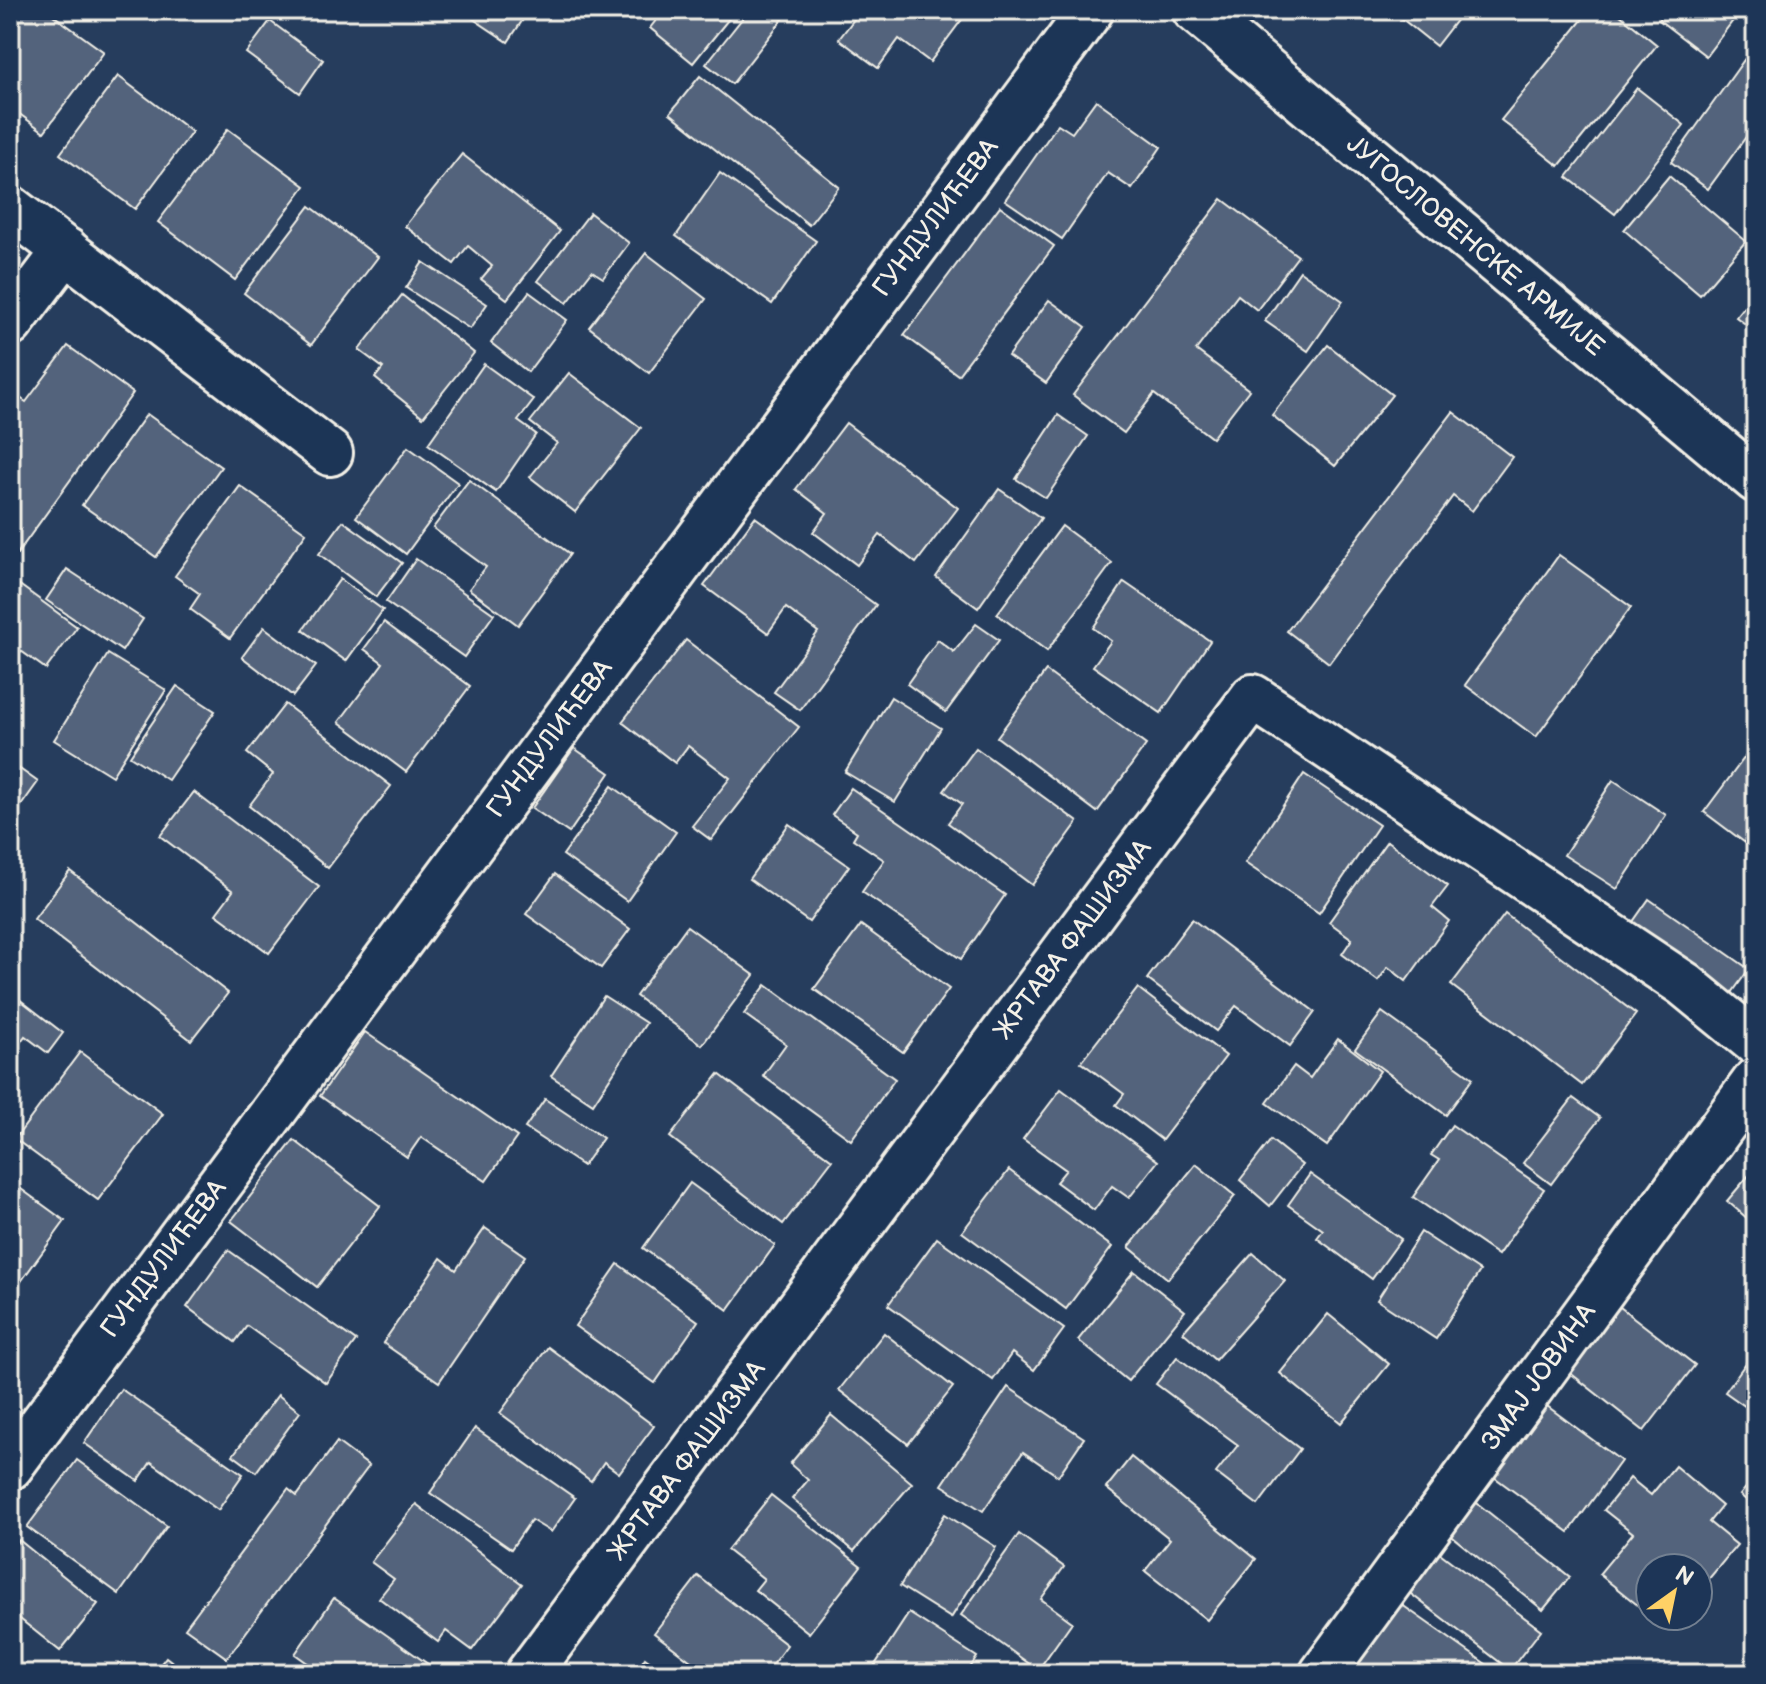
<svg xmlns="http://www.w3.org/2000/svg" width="1766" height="1684" font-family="'Balsamiq Sans',sans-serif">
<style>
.building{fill:#52647b;stroke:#f4f1e8;stroke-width:2}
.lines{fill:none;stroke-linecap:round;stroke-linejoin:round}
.street-casing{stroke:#f4f1e8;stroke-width:50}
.street{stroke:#1d3557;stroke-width:44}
.labels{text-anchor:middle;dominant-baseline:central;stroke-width:8;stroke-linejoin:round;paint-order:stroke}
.street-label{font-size:26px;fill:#f4f1e8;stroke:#1d3557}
</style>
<rect width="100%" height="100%" fill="#263d5d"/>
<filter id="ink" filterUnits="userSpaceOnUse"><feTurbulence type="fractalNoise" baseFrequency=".0125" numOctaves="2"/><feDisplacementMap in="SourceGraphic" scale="16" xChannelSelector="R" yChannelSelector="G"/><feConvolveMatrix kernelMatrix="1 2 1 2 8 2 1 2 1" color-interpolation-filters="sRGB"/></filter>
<g filter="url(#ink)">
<g class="building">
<polygon points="17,10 46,10 104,52 44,132 10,107 10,19"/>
<polygon points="460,10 519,10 526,15 508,42"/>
<polygon points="664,10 736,10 693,63 650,28"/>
<polygon points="749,10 790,10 732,84 706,64"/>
<polygon points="861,10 969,10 930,62 899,39 878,68 839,39"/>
<polygon points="1391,10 1464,10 1436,46"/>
<polygon points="1590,10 1614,10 1657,45 1559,166 1501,120"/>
<polygon points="1667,10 1741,10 1706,56 1659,20"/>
<polygon points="270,21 323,60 300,93 246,53"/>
<polygon points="1751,50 1756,53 1756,123 1708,189 1671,162"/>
<polygon points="118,76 192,132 135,209 60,154"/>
<polygon points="700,76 839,187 809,225 670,113"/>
<polygon points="1637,88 1684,125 1615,214 1567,177"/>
<polygon points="1096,100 1161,147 1132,189 1108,173 1062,239 1005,200 1058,124 1072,133"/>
<polygon points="228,129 305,186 235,280 158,222"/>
<polygon points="462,154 560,231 507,299 481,279 492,266 468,246 454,264 405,226"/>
<polygon points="720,173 816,241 772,304 676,236"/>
<polygon points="1669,176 1746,241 1700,295 1624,230"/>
<polygon points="1222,199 1298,256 1257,310 1238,295 1196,350 1249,390 1212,438 1154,394 1124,433 1073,395"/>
<polygon points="310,206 378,257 311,345 244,293"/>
<polygon points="1000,206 1054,246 958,375 904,335"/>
<polygon points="590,213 629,243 603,278 592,271 567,303 538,281"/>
<polygon points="646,253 706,299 649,373 589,327"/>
<polygon points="423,262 487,304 470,329 406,288"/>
<polygon points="1300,271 1343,301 1308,351 1265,321"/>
<polygon points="529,292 567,320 528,372 491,343"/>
<polygon points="1756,292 1756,332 1736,317"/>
<polygon points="402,295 474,353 423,417 375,378 383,368 359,350"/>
<polygon points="1049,300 1086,327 1046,383 1008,356"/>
<polygon points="1328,345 1392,395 1335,466 1272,415"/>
<polygon points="68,346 133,393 17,554 10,549 10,400 14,394 26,402"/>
<polygon points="484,364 534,400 518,421 536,434 496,492 428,444"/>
<polygon points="569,373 641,428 575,512 530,477 557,443 530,422"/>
<polygon points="1453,412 1512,457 1472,511 1453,496 1329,663 1287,631"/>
<polygon points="147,414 221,467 156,557 82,505"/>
<polygon points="1058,415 1088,436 1046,498 1016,479"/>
<polygon points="846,423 958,508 916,563 880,535 857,565 813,532 827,513 796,489"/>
<polygon points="408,447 458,483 406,554 356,517"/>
<polygon points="469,480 570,554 518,625 469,589 486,567 433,528"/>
<polygon points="240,486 306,533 230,638 190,609 200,594 175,576"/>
<polygon points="999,489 1041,518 978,608 936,577"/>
<polygon points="755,517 876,605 800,710 774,692 818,632 786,608 768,633 704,586"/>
<polygon points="343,521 402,563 376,597 319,554"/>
<polygon points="1062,526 1112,563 1047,651 997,614"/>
<polygon points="1559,555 1631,607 1536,737 1465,685"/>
<polygon points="416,559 494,614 464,657 386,602"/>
<polygon points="67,569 143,619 122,651 46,600"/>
<polygon points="10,578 77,627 46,669 10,643"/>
<polygon points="340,579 383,610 346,661 303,630"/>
<polygon points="1124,582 1210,641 1161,713 1093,666 1111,641 1093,628"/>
<polygon points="384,622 470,686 406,772 339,722 383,663 364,649"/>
<polygon points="976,624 999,640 946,712 907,684 938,640 954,652"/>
<polygon points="264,627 316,666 293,696 242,657"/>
<polygon points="686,640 799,727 711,840 692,826 730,778 688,746 675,763 622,722"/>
<polygon points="108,654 166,690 112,776 54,740"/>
<polygon points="1046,671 1146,745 1097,812 997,737"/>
<polygon points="177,686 215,711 168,780 130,756"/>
<polygon points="891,697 941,728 895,802 845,772"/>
<polygon points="285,704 391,786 328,868 249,806 273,774 247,753"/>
<polygon points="1756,742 1756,851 1704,812"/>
<polygon points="574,748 610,773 569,833 532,808"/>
<polygon points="976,748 1078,822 1032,885 948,823 962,804 944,791"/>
<polygon points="10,762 38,782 10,821"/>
<polygon points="1304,774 1379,825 1319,913 1245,863"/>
<polygon points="1613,780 1666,815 1617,889 1564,855"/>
<polygon points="612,786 676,832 627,901 563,855"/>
<polygon points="851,788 1005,895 961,959 862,892 884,860 853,839 857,832 832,815"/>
<polygon points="194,792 319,887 269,953 216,914 233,891 160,836"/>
<polygon points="789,824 849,866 809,922 749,879"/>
<polygon points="1387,841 1448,886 1432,907 1449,921 1406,981 1388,967 1378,981 1342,954 1352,939 1329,922"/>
<polygon points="70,871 228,993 191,1040 34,919"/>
<polygon points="555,874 630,929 601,968 526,914"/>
<polygon points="1649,899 1749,969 1729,997 1630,926"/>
<polygon points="1505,914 1636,1014 1582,1085 1451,985"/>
<polygon points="1192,919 1315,1012 1290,1046 1236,1006 1216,1031 1147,979"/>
<polygon points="861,925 949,989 903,1052 814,989"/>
<polygon points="687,926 754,975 702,1045 636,996"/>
<polygon points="766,985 895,1079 851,1140 763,1076 786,1044 744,1014"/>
<polygon points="1138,988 1226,1056 1162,1140 1116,1105 1124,1094 1081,1062"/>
<polygon points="10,992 63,1033 48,1053 25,1036 10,1056"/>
<polygon points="604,996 646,1023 593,1104 551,1076"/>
<polygon points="1382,1012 1473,1078 1446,1115 1355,1049"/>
<polygon points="365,1032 517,1137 486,1181 421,1137 407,1157 320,1096"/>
<polygon points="1338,1039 1380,1071 1327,1146 1267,1103 1294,1066 1310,1078"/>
<polygon points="80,1052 163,1114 98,1200 15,1139"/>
<polygon points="719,1074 832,1160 783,1224 670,1137"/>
<polygon points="1061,1089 1158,1161 1129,1198 1112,1186 1094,1210 1056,1182 1066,1170 1023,1139"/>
<polygon points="1573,1098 1600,1118 1551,1184 1523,1163"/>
<polygon points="545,1099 603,1138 583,1166 525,1128"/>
<polygon points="1452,1125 1544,1189 1498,1255 1413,1197 1439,1160 1431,1155"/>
<polygon points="294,1140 380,1206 317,1287 231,1221"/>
<polygon points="1271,1140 1302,1165 1270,1206 1240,1180"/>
<polygon points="1196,1164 1235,1196 1168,1279 1129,1247"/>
<polygon points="1756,1167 1756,1226 1727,1201"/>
<polygon points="1009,1170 1112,1247 1066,1309 962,1232"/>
<polygon points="1310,1174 1401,1239 1372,1279 1317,1238 1323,1230 1288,1205"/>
<polygon points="10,1181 65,1221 14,1291 10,1288"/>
<polygon points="690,1183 775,1245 728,1310 643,1248"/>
<polygon points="485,1228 525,1256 439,1382 383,1343 441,1258 456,1270"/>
<polygon points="1421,1232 1480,1271 1436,1339 1377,1300"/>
<polygon points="937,1238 1064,1329 1034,1370 1012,1353 993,1380 888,1305"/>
<polygon points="228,1250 356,1341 326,1383 247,1326 235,1342 187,1307"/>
<polygon points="1253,1253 1285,1281 1215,1360 1183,1332"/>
<polygon points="618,1264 698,1321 655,1383 575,1326"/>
<polygon points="1134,1271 1185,1311 1128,1381 1078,1340"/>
<polygon points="1620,1307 1695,1365 1644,1431 1569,1372"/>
<polygon points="1328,1314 1389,1364 1341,1423 1280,1373"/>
<polygon points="884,1333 953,1387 908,1444 839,1390"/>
<polygon points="548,1347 654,1426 619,1473 604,1462 591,1481 500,1413"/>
<polygon points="1756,1349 1756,1414 1725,1392"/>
<polygon points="1177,1357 1300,1449 1258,1505 1216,1473 1238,1445 1156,1384"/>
<polygon points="1008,1387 1084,1438 1058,1476 1023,1452 983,1511 942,1485"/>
<polygon points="121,1389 243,1474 218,1510 151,1462 138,1481 84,1443"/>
<polygon points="278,1395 300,1412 256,1472 233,1455"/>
<polygon points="1539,1400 1621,1461 1569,1532 1486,1471"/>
<polygon points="831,1415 912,1483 854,1551 792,1499 808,1480 790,1464"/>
<polygon points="475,1428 575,1498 551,1532 531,1520 511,1549 430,1493"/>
<polygon points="337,1442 369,1466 227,1658 185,1628 288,1489 297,1496"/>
<polygon points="1131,1457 1256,1559 1207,1620 1145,1571 1170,1539 1106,1488"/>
<polygon points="77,1460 167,1526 119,1594 27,1527"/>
<polygon points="1675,1466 1722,1506 1709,1522 1737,1545 1698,1592 1698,1568 1650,1568 1650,1615 1599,1574 1633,1533 1604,1510 1630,1478 1651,1495"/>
<polygon points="1756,1475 1756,1508 1740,1495"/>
<polygon points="1463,1492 1570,1577 1543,1610 1438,1525"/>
<polygon points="771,1495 861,1566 809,1633 755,1590 764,1579 727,1550"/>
<polygon points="416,1504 522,1584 472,1650 446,1631 438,1642 379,1598 394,1579 371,1562"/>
<polygon points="945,1514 996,1547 951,1618 900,1586"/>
<polygon points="1019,1534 1064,1567 1041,1599 1072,1622 1038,1670 961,1615"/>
<polygon points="19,1540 98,1604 60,1651 10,1611 10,1550"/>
<polygon points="1428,1544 1541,1630 1510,1670 1398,1584"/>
<polygon points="698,1576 787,1645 765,1674 708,1674 654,1633"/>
<polygon points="1388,1595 1500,1674 1360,1674 1341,1661"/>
<polygon points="334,1598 435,1669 432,1674 323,1674 295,1654"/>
<polygon points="909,1613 977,1657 966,1674 869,1674"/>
<polygon points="1651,1616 1678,1616 1667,1629"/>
<polygon points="166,1657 188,1674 153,1674"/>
<polygon points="645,1658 667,1674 634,1674"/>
</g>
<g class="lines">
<g class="street-casing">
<g id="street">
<polyline points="1195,10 1756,480"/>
<polyline points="10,208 330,453"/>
<polyline points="10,324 66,250"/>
<polyline points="10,1467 1091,10"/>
<polyline points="528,1674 1253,697 1684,984 1756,1043"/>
<polyline points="1322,1674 1756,1080"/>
</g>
</g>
<use href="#street" class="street"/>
</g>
</g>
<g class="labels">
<g class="street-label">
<text transform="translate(936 218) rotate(-53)">ГУНДУЛИЋЕВА</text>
<text transform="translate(1475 246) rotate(40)">ЈУГОСЛОВЕНСКЕ АРМИЈЕ</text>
<text transform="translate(550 739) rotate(-53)">ГУНДУЛИЋЕВА</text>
<text transform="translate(1073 940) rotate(-53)">ЖРТАВА ФАШИЗМА</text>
<text transform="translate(164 1259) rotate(-53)">ГУНДУЛИЋЕВА</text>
<text transform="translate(1539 1377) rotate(-54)">ЗМАЈ ЈОВИНА</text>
<text transform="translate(687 1461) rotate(-53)">ЖРТАВА ФАШИЗМА</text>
</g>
</g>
<rect width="1766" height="1684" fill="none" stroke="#1d3557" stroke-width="40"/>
<rect x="20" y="20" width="1726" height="1644" fill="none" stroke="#f4f1e8" stroke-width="3" filter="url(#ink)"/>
<g transform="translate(1674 1592) rotate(33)"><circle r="38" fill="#1d3557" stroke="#738091" stroke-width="2"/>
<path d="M0-6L14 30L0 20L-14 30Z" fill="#ffd166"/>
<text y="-12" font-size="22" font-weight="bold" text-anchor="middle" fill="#f4f1e8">N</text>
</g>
</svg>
